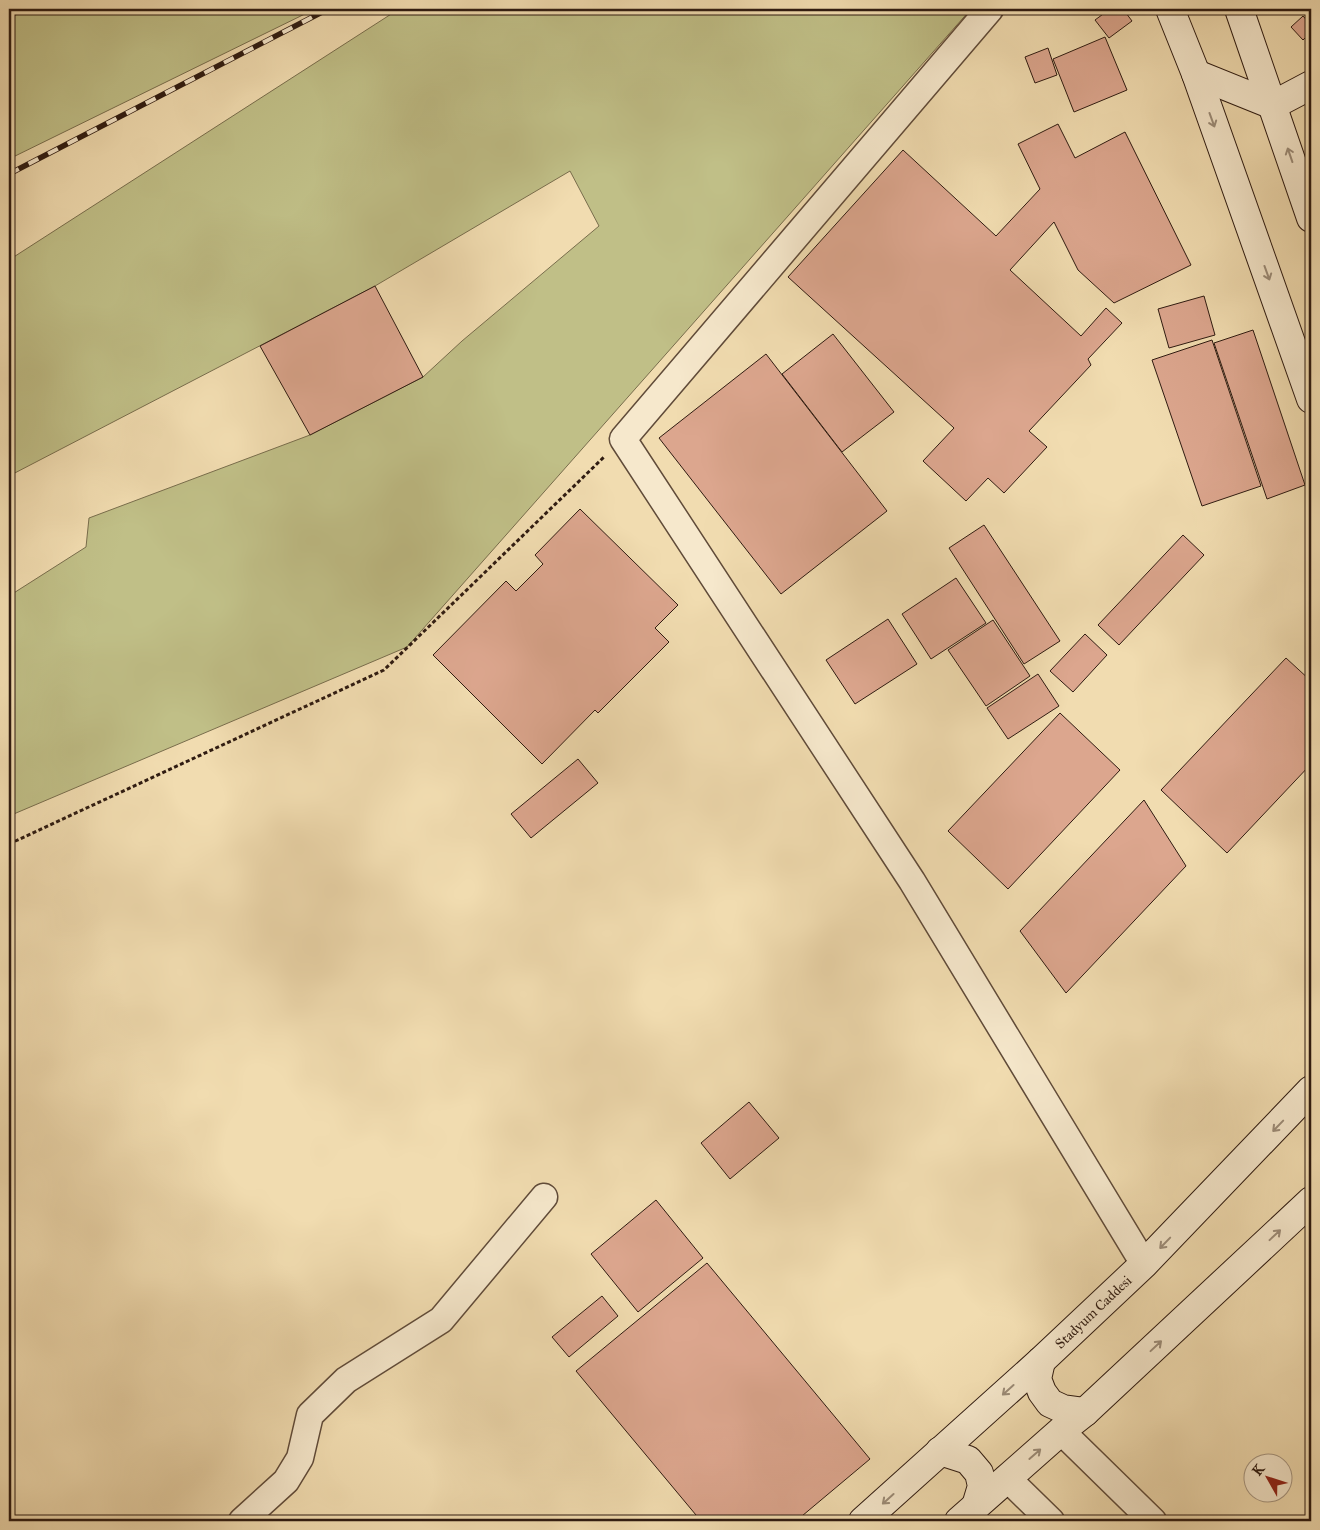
<svg xmlns="http://www.w3.org/2000/svg" width="1320" height="1530" font-family="'IM FELL Great Primer',serif">
<style>
.green{fill:#c0bf87;stroke:#786d4c}
.building{fill:#dca68e;stroke:#2f1b11}
.lines{fill:none;stroke-linecap:round;stroke-linejoin:round}
.street-casing{stroke:#604b39;stroke-width:29}
.secondary-casing{stroke:#2f1b11;stroke-width:30}
.path{stroke:#2f1b11;stroke-width:3;stroke-dasharray:4 2.5;stroke-linecap:butt}
.street{stroke:#f6e8cc;stroke-width:26}
.secondary{stroke:#f6e8cc;stroke-width:28}
.rail-casing{stroke:#2f1b11;stroke-width:5.5}
.rail{stroke:#f6e8cc;stroke-width:4;stroke-dasharray:11;stroke-linecap:butt}
.oneway{stroke:#9c8c78}
.labels{text-anchor:middle;dominant-baseline:central;stroke-width:4;stroke-linejoin:round;paint-order:stroke}
.street-label{font-size:14px;fill:#2f1b11;stroke:#f6e8cc}
</style>
<rect width="100%" height="100%" fill="#f1dcb0"/>
<filter id="stains"><feTurbulence type="fractalNoise" baseFrequency=".004" numOctaves="4"/><feColorMatrix values="0 0 0 0 .2 0 0 0 0 .09 0 0 0 0 .02 0 0 0 .5 -.17"/></filter>
<radialGradient id="worn" r=".72"><stop offset=".6" stop-color="#630" stop-opacity="0"/><stop offset="1" stop-color="#630" stop-opacity=".3"/></radialGradient>
<g class="green">
<polygon points="34,9 315,9 9,159 9,17"/>
<polygon points="399,9 971,9 407,647 9,816 9,596 86,547 89,518 310,435 423,377 462,341 599,226 570,171 375,286 9,476 9,260"/>
</g>
<g class="building">
<polygon points="1110,9 1123,9 1132,21 1109,38 1095,20"/>
<polygon points="1303,16 1311,25 1311,32 1303,40 1291,27"/>
<polygon points="1105,37 1127,90 1074,112 1053,59"/>
<polygon points="1048,48 1057,75 1035,83 1025,57"/>
<polygon points="1058,124 1075,158 1125,132 1191,265 1114,303 1078,270 1054,222 1010,270 1081,336 1106,308 1122,323 1088,359 1091,365 1029,431 1047,447 1004,493 988,478 966,501 923,461 954,428 788,277 903,150 996,236 1040,189 1018,144"/>
<polygon points="375,286 423,377 310,435 260,346"/>
<polygon points="1204,296 1215,335 1169,348 1158,309"/>
<polygon points="1253,330 1305,485 1267,499 1214,343"/>
<polygon points="833,334 894,412 842,452 782,374"/>
<polygon points="1212,340 1261,486 1202,506 1152,360"/>
<polygon points="766,354 887,511 781,594 659,438"/>
<polygon points="580,509 678,605 655,628 669,642 598,713 595,710 542,764 433,655 506,581 516,591 543,564 535,555"/>
<polygon points="984,525 1060,641 1024,664 949,548"/>
<polygon points="1183,535 1204,555 1119,645 1098,625"/>
<polygon points="956,578 986,623 931,659 902,614"/>
<polygon points="888,619 917,664 855,704 826,660"/>
<polygon points="993,620 1030,676 986,706 948,650"/>
<polygon points="1085,634 1107,655 1073,692 1050,671"/>
<polygon points="1286,658 1311,681 1311,764 1227,853 1161,790"/>
<polygon points="1038,674 1059,706 1008,739 987,708"/>
<polygon points="1060,713 1120,770 1008,889 948,831"/>
<polygon points="578,759 598,783 531,838 511,814"/>
<polygon points="1144,800 1186,866 1066,993 1020,931"/>
<polygon points="749,1102 779,1138 730,1179 701,1143"/>
<polygon points="656,1200 703,1258 638,1312 591,1254"/>
<polygon points="707,1263 870,1459 796,1521 701,1521 576,1371"/>
<polygon points="602,1296 618,1316 569,1357 552,1337"/>
</g>
<g class="lines">
<g class="street-casing">
<g id="street">
<polyline points="990,9 623,439 912,881 1144,1264"/>
<polyline points="1061,1431 1153,1521"/>
<polyline points="1007,1478 1051,1521"/>
<polyline points="242,1521 286,1481 300,1458 310,1415 346,1380 441,1320 544,1197"/>
</g>
</g>
<g class="secondary-casing">
<g id="secondary">
<polyline points="1170,9 1196,74 1311,399"/>
<polyline points="1239,9 1311,218"/>
<polyline points="1196,74 1273,105 1311,85"/>
<polyline points="1041,1361 1037,1379 1042,1392 1050,1403 1063,1409 1085,1412"/>
<polyline points="940,1451 968,1460 979,1473 982,1486 976,1506"/>
<path id="s1" d="M863,1521l178,-160 103,-97 167,-174"/>
<polyline points="959,1521 1061,1431 1085,1412 1311,1201"/>
</g>
</g>
<g class="path">
<polyline points="9,16 30,9"/>
<polyline points="9,844 384,670 604,457"/>
</g>
<use href="#street" class="street"/>
<use href="#secondary" class="secondary"/>
<g class="rail-casing">
<polyline id="rail" points="9,174 328,9"/>
</g>
<use href="#rail" class="rail"/>
</g>
<defs><path id="oneway-shaft" d="M-6 0H5M1.5-3L5.5 0L1.5 3" fill="none" stroke-width="1.6" stroke-linecap="round" stroke-linejoin="round" transform="scale(1.25)"/></defs>
<g class="oneway">
<use href="#oneway-shaft" transform="translate(1212 120) rotate(70)"/>
<use href="#oneway-shaft" transform="translate(1290 155) rotate(-109)"/>
<use href="#oneway-shaft" transform="translate(1267 273) rotate(70)"/>
<use href="#oneway-shaft" transform="translate(1278 1126) rotate(134)"/>
<use href="#oneway-shaft" transform="translate(1275 1235) rotate(-43)"/>
<use href="#oneway-shaft" transform="translate(1165 1243) rotate(134)"/>
<use href="#oneway-shaft" transform="translate(1156 1346) rotate(-43)"/>
<use href="#oneway-shaft" transform="translate(1008 1390) rotate(138)"/>
<use href="#oneway-shaft" transform="translate(1035 1454) rotate(-41)"/>
<use href="#oneway-shaft" transform="translate(888 1499) rotate(138)"/>
</g>
<g class="labels">
<g class="street-label">
<text stroke="none"><textPath href="#s1" startOffset="311">Stadyum Caddesi</textPath></text>
</g>
</g>
<rect width="1320" height="1530" fill="none" stroke="#f1dcb0" stroke-width="30"/>
<rect x="10" y="10" width="1300" height="1510" fill="none" stroke="#2f1b11" stroke-width="2.5"/>
<rect x="15" y="15" width="1290" height="1500" fill="none" stroke="#2f1b11"/>
<g transform="translate(1268 1478) rotate(309)"><circle r="24" fill="#f6e8cc" stroke="#a69681"/>
<path d="M0-4L9 19L0 12L-9 19Z" fill="#8f2418"/>
<text y="-8" font-size="14" font-weight="bold" text-anchor="middle" fill="#2f1b11">K</text>
</g>
<rect width="100%" height="100%" filter="url(#stains)"/>
<rect width="100%" height="100%" fill="url(#worn)"/>
</svg>
